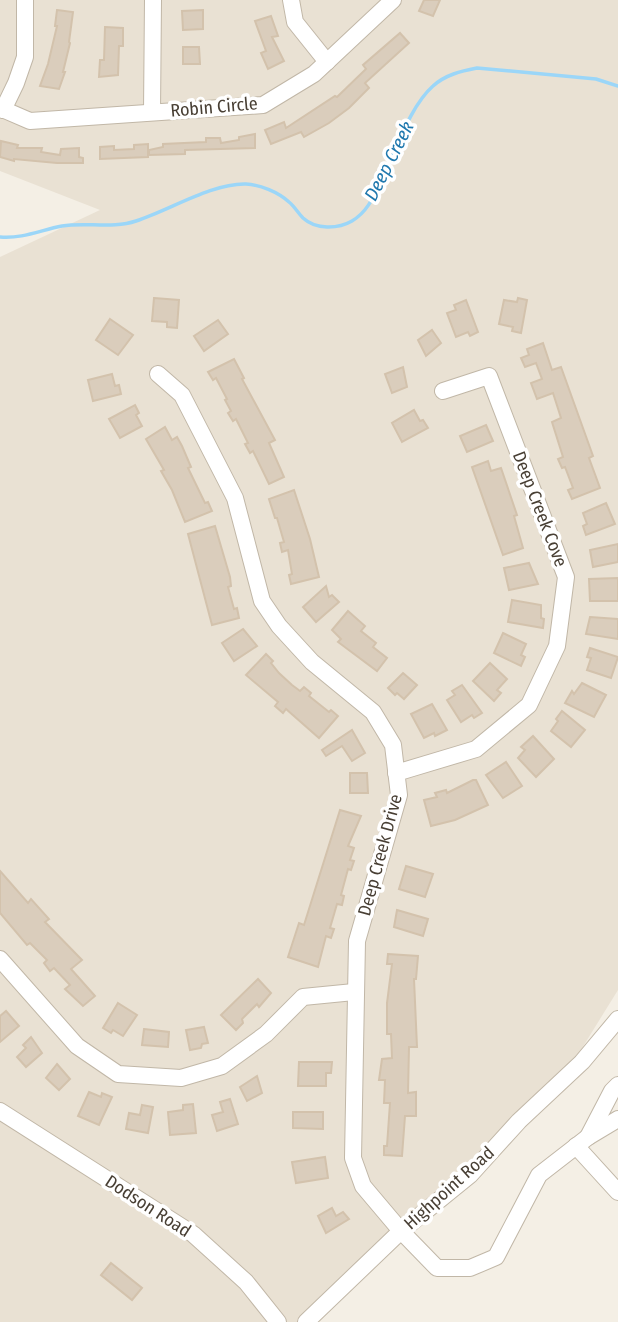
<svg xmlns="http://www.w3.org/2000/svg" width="618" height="1322" font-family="'Fira Sans Condensed',sans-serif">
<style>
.residential{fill:#e9e1d3}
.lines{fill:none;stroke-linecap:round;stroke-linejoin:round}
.stream{stroke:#9bd6f8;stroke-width:3.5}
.building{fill:#dacdbc;stroke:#d3c2ac;stroke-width:2}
.minor-casing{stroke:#c1b7a7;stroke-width:18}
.minor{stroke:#fff;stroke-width:16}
.labels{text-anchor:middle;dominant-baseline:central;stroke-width:7;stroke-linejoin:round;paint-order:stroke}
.street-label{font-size:18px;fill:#483f34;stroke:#fff}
.water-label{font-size:19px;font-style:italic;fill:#1f78ae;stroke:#fff}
</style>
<rect width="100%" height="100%" fill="#f4efe5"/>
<polygon class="residential" points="0,0 618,0 618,990 561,1082 307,1322 0,1322 0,257 100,210 0,171"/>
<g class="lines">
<path class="stream" d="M0,237c22,2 41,-7 62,-11 24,-4 51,3 74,-5 34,-11 76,-38 110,-37 15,1 32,8 43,18 6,5 9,11 14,16 13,12 35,11 49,3 15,-9 21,-23 28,-38 15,-29 29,-76 53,-97 12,-11 28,-15 44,-18l119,11 22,7"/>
</g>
<g class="building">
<polygon points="424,0 440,0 433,16 419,11"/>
<polygon points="57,10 73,12 69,42 70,43 63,72 65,72 59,89 40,86 48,64 57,26 55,26"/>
<polygon points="203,10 203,29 183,30 182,11"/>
<polygon points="271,16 278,36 272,37 284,61 268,69 261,53 266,51 255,21"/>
<polygon points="105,27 123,28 123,46 119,46 118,75 99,77 100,60 104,60"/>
<polygon points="400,33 409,43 365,83 369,88 349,108 329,123 304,137 301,132 271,144 265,130 284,122 286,128 335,96 337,97 366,69 363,65"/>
<polygon points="183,47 199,47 200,64 183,64"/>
<polygon points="255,134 255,148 185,150 185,154 149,155 149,150 163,147 163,144 206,142 206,138 220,138 221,143 239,140 239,137"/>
<polygon points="1,141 18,145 17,148 42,148 41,152 60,155 61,149 79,148 79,157 83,158 83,163 57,163 14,159 14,161 0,157"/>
<polygon points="148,144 148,157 100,159 100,147 114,146 114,150 134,149 134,145"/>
<polygon points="154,298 179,300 177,328 167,327 167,322 152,321"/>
<polygon points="518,298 527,300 521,333 512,331 513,327 499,324 504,300 517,302"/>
<polygon points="466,300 478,332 470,336 468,332 456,337 447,313 456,310 454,305"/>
<polygon points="110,319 133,335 118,355 96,340"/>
<polygon points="218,320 228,334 204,351 194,336"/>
<polygon points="432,330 441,343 426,356 418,340"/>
<polygon points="543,343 552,370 561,367 593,456 589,458 600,488 572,499 568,490 573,488 565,467 562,468 558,459 563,457 552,422 561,418 553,393 537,399 531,383 542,379 536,363 525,367 521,358 529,355 527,349"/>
<polygon points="234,359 244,378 242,379 275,440 269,443 284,477 269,484 253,451 250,453 245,444 248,443 236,419 233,421 228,413 231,411 225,400 227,399 216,378 213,380 208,372"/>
<polygon points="403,367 407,387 392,393 385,374"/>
<polygon points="112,374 115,386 119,385 121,394 93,401 88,380"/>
<polygon points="135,405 139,413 136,415 142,426 120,438 109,419"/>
<polygon points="414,410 420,421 423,420 428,428 402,442 392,423"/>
<polygon points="486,425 493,441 467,452 460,436"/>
<polygon points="165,427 172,440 177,437 182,446 191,467 188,468 205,503 208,502 212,511 185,522 172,490 161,471 164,470 146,439"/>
<polygon points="488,461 491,471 501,468 517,515 514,516 523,548 503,555 472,467"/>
<polygon points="294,490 310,539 319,577 291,584 289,575 292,574 288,550 282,552 280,543 284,542 277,518 275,518 269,499"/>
<polygon points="606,503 615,524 586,535 583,526 587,524 583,513"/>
<polygon points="215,526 230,577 231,586 228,587 234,609 237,608 239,618 212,625 188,534"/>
<polygon points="618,544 618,562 593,567 590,550"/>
<polygon points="529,563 538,584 509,590 504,568"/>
<polygon points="618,578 618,601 590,601 589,579"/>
<polygon points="326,586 329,597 332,595 339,602 316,622 303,607"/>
<polygon points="512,600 541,605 541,618 544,619 543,628 508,622"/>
<polygon points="348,611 365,626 361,631 376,643 373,647 387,658 377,671 338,642 341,639 332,630"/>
<polygon points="590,617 618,619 618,639 586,634"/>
<polygon points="243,629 257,646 234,661 222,643"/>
<polygon points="503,633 526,644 521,655 525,657 521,666 494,653"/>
<polygon points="590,648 618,657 611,678 587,670 591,658 587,657"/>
<polygon points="266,654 273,661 271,663 279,673 292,685 300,691 304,687 311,693 309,696 329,712 331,710 338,716 319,738 286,709 283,713 275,706 278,702 246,675"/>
<polygon points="490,663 507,679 497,690 501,693 494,701 473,681"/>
<polygon points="403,673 417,685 404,699 397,693 395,695 388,688"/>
<polygon points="582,683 606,695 594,717 565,703 572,691 574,694"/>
<polygon points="462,685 482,713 474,718 472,715 461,722 447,700 455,695 452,691"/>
<polygon points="432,704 447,730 435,736 434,733 424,738 411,714"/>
<polygon points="562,711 585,730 571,747 551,731 558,721 556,719"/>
<polygon points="352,730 365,753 352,761 342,746 326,756 322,750"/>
<polygon points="533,736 554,759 536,777 518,758 525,750 521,747"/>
<polygon points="506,762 522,786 503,798 486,775"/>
<polygon points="350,773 367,773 368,793 350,793"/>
<polygon points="473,780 476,780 488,805 455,820 431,826 424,800 437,797 435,793 446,790 447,793"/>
<polygon points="340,810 361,816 348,846 354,848 350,860 354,861 351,870 348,869 341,895 344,896 342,905 337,904 330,928 334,929 331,938 326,936 318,967 288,957 299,923 304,925"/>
<polygon points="406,866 433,874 425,897 399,889"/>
<polygon points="0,871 28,903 31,899 49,919 45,922 82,960 71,969 95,996 83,1006 65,989 70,985 54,968 50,971 44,963 47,960 30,943 27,945 0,913"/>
<polygon points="397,910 428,919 423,936 394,927"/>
<polygon points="388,954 418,956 416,979 414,979 417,1047 409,1047 408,1093 416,1092 416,1116 405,1116 402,1156 384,1155 384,1146 387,1146 390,1103 384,1103 385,1080 379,1080 382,1059 392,1058 391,1034 387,1034 387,1003 392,964 387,964"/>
<polygon points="258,979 271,993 259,1007 257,1004 242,1019 243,1023 236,1030 221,1015"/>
<polygon points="118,1003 137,1015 123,1036 113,1030 111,1033 103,1028"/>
<polygon points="6,1011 19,1026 0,1042 0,1016"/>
<polygon points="204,1027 208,1043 202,1044 201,1048 190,1050 186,1030"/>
<polygon points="144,1029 169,1032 168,1047 142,1045"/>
<polygon points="31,1037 42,1053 26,1067 17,1057 26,1048 23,1045"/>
<polygon points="299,1062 332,1062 331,1073 326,1073 326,1086 298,1086"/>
<polygon points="57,1064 70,1079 59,1090 46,1078"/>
<polygon points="257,1076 262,1093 247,1101 240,1087"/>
<polygon points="89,1092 101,1097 102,1093 112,1097 99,1125 78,1116"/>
<polygon points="230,1099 238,1124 217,1131 212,1115 223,1112 220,1102"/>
<polygon points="193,1104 196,1133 170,1135 168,1112 183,1110 183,1105"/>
<polygon points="142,1105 153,1107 148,1133 126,1129 129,1113 140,1115"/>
<polygon points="293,1112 323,1112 323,1129 293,1128"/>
<polygon points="325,1157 328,1178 296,1183 292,1162"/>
<polygon points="332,1208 336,1216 343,1212 349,1219 326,1233 318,1216"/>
<polygon points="111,1263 142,1288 132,1300 101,1275"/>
</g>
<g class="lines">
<g class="minor-casing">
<g id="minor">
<polyline points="291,0 295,22 327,62"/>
<polyline points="0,108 30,121 263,105 314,74 393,0"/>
<polyline points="3,110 16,83 25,57 25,0"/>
<polyline points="152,112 153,0"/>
<polyline points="158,374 182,395 235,498 262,601 279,626 312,662 373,712 393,745 399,795 357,941 353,1158 363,1186 401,1231 437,1268 470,1268 496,1257 539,1175 588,1137 618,1119"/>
<polyline points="396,773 476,749 529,705 557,646 566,577 489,376 443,391"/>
<polyline points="0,959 77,1046 118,1074 181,1078 222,1066 266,1034 303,997 354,992"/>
<polyline points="0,1111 193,1234 246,1282 278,1322"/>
<polyline points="588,1137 612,1091 618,1085"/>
<polyline points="576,1146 618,1192"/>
<polyline points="306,1322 401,1231 470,1175 519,1121 582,1062 618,1019"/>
</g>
</g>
<use href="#minor" class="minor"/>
</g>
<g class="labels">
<g class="street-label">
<text transform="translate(214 107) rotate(-5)">Robin Circle</text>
<text transform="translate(540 509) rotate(69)">Deep Creek Cove</text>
<text transform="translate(380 855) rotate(-75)">Deep Creek Drive</text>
<text transform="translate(449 1188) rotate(-42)">Highpoint Road</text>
<text transform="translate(148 1206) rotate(33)">Dodson Road</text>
</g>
<g class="water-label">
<text transform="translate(389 161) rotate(-63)">Deep Creek</text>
</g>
</g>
</svg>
